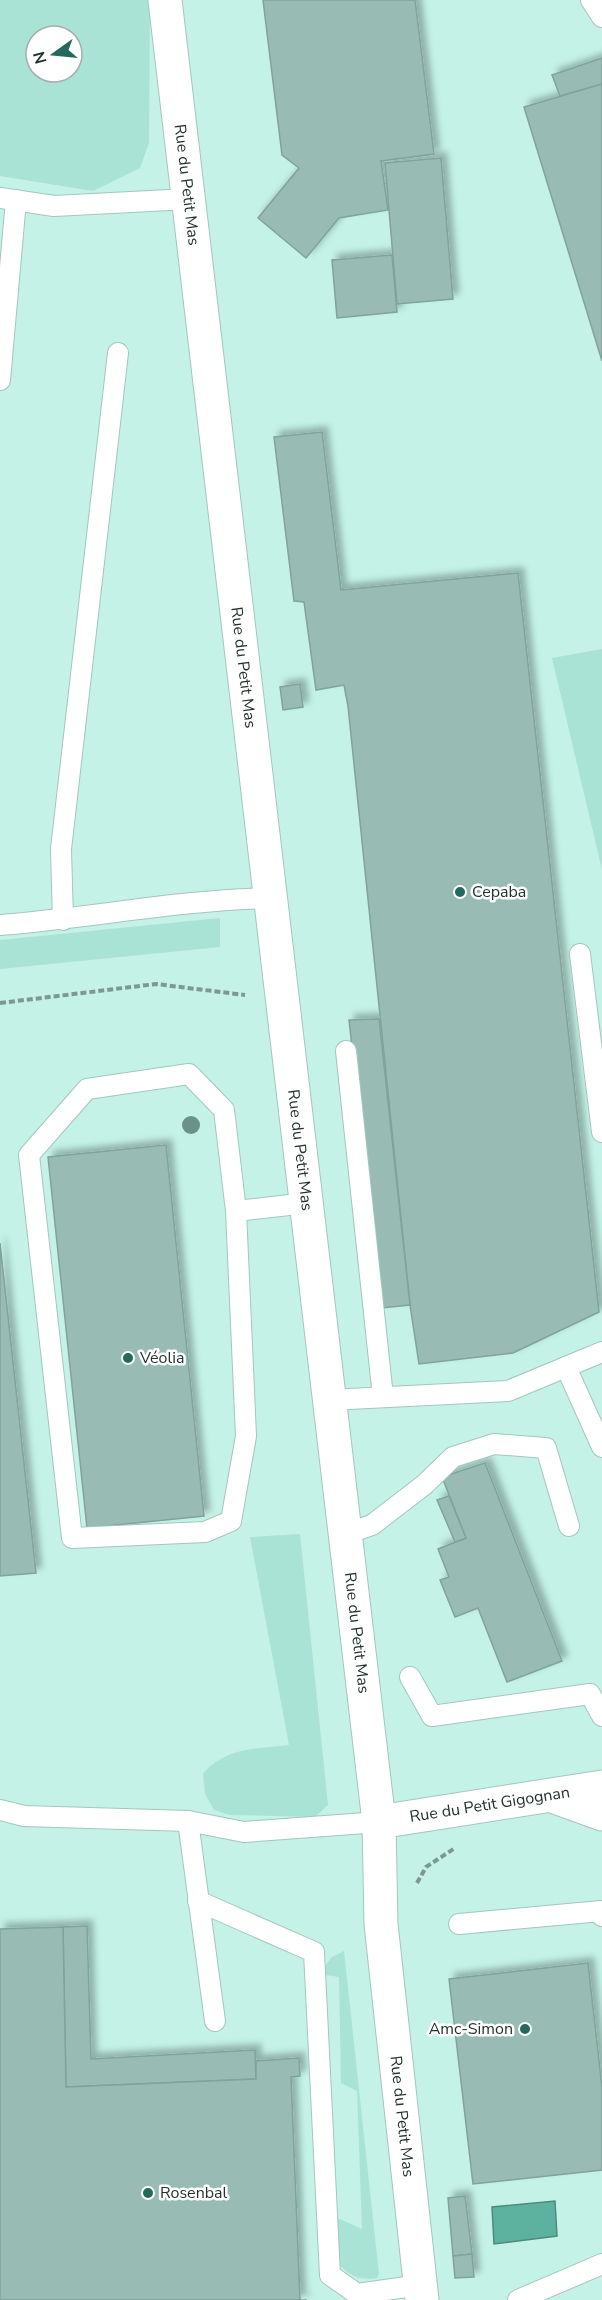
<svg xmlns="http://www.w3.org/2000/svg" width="602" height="2300" font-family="'Nunito Sans',sans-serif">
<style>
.built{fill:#c4f2e6;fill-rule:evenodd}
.green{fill:#a9e3d5;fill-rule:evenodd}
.water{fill:#5db19f;stroke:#4c8b7d;stroke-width:1.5}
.building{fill:#98bcb3;stroke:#80a39a;stroke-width:1.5;filter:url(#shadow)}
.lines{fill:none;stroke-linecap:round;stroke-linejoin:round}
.lane-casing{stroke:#a3c7be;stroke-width:22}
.street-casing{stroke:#a3c7be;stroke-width:35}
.path{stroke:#7d9891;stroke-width:4;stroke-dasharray:6 3;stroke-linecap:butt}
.lane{stroke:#fff;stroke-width:20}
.street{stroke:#fff;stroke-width:33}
.tree{fill:#6b9289}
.poi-dot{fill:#24695c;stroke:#fff;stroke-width:2}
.labels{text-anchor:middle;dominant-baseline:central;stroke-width:5;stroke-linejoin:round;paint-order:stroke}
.street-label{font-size:16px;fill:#24332f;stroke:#fff}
.poi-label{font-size:16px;fill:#24332f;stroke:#fff;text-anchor:start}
</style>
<defs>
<filter id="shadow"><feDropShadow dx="5.5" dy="-5.5" stdDeviation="3" flood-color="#0004"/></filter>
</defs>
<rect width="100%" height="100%" fill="#d7fdf3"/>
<path class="built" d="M0,0h602v2300h-602zM36,36h36v36h-36z"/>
<g class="green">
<path d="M0,0h150l-1,143 -9,25 -47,23 -93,-15zM36,36h36v36h-36z"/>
<polygon points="602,649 602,870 552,658"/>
<polygon points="220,918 220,947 0,969 0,940"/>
<path d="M300,1534l28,271 -13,12 -85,-2 -16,-5 -9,-16 -2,-20c22,-27 53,-25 86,-29l-39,-208z"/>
<path d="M344,1951l35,323 -2,4c-18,3 -27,-2 -39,-15l-3,-46 27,12 -5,-138 -16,-8 -2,-106 -13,-2 -1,-9 7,-9z"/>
</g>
<polygon class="water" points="555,2201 557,2236 494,2244 492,2207"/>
<g class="building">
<polygon points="263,0 415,0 434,154 381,161 388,210 339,218 306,258 258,218 299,168 282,155"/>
<polygon points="602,58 602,84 560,96 552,75"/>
<polygon points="602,84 602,361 524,107"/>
<polygon points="441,158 453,299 397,304 385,163"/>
<polygon points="392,255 397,312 337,318 332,260"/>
<polygon points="322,432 341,590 518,573 599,1312 513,1353 419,1364 410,1305 348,706 344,685 316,690 304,602 294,601 274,437"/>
<polygon points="300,684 303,707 283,710 280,687"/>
<polygon points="379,1019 410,1305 381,1308 349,1020"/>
<polygon points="166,1145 204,1516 87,1528 48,1157"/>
<polygon points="0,1243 36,1573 0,1576"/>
<polygon points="485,1463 562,1661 507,1682 478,1608 455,1617 440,1580 449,1577 438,1549 466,1538 442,1477"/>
<polygon points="449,1496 466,1538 455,1542 437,1500"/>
<polygon points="87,1926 91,2059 255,2050 256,2079 66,2087 63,1927"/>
<polygon points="63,1927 66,2087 256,2079 256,2061 299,2058 300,2076 291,2077 300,2300 307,2300 0,2300 0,1929"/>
<polygon points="588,1963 602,2088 602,2170 473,2184 449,1979"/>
<polygon points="465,2196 472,2254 453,2256 448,2198"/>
<polygon points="472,2254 474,2277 455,2278 453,2256"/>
</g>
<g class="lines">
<g class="lane-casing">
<g id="lane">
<polyline points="591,0 602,17"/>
<polyline points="0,198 54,206 189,199"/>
<polyline points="0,380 16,200"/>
<polyline points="63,920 61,849 118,353"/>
<path d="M0,925c90,-7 179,-25 270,-27"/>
<polyline points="580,954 602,1132"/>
<polyline points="346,1051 383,1397"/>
<polyline points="236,1211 224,1110 189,1074 87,1089 29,1155 72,1538 205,1532 231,1521 246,1436 236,1211 307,1203"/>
<polyline points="566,1367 602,1447"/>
<polyline points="329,1400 508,1391 602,1352"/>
<polyline points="345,1534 372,1525 424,1485 453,1457 494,1444 546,1448 569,1526"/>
<polyline points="410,1677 432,1716 590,1694 602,1716"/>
<polyline points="0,1810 24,1816 188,1821 244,1832 379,1822"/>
<polyline points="188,1821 215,2021"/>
<polyline points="198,1901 314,1952 330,2275 357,2294 421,2285"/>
<polyline points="459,1924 601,1911 602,1916"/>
<polyline points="518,2300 602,2264"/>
</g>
</g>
<g class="street-casing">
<g id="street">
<path id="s1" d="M165,0l214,1822 2,102 41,376"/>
<polyline points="555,1797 602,1814"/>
<path id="s2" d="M379,1822l223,-35"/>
</g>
</g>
<g class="path">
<polyline points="0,1003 156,984 245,995"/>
<polyline points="417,1883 426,1867 455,1848"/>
</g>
<use href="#lane" class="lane"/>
<use href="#street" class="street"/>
</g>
<circle class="tree" cx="191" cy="1125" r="9"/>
<g class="poi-dot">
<circle cx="460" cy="892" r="6"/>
<circle cx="128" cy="1358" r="6"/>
<circle cx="525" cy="2029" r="6"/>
<circle cx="148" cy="2193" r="6"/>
</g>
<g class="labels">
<g class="street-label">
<text stroke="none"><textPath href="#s1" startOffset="186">Rue du Petit Mas</textPath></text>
<text stroke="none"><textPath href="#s1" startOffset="672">Rue du Petit Mas</textPath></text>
<text stroke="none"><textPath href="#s1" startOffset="1158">Rue du Petit Mas</textPath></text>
<text stroke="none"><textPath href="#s1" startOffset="1644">Rue du Petit Mas</textPath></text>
<text stroke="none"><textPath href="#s2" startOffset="112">Rue du Petit Gigognan</textPath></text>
<text stroke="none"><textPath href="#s1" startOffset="2130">Rue du Petit Mas</textPath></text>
</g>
<g class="poi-label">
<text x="472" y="892">Cepaba</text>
<text x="140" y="1358">Véolia</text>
<text x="513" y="2029" text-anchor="end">Amc-Simon</text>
<text x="160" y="2193">Rosenbal</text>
</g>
</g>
<g transform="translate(54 54) rotate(255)"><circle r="28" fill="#ffffff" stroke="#a7adac" stroke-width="1.5"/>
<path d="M0-4.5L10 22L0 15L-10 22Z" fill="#24695c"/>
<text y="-9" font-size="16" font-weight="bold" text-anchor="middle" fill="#24332f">N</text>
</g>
</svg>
